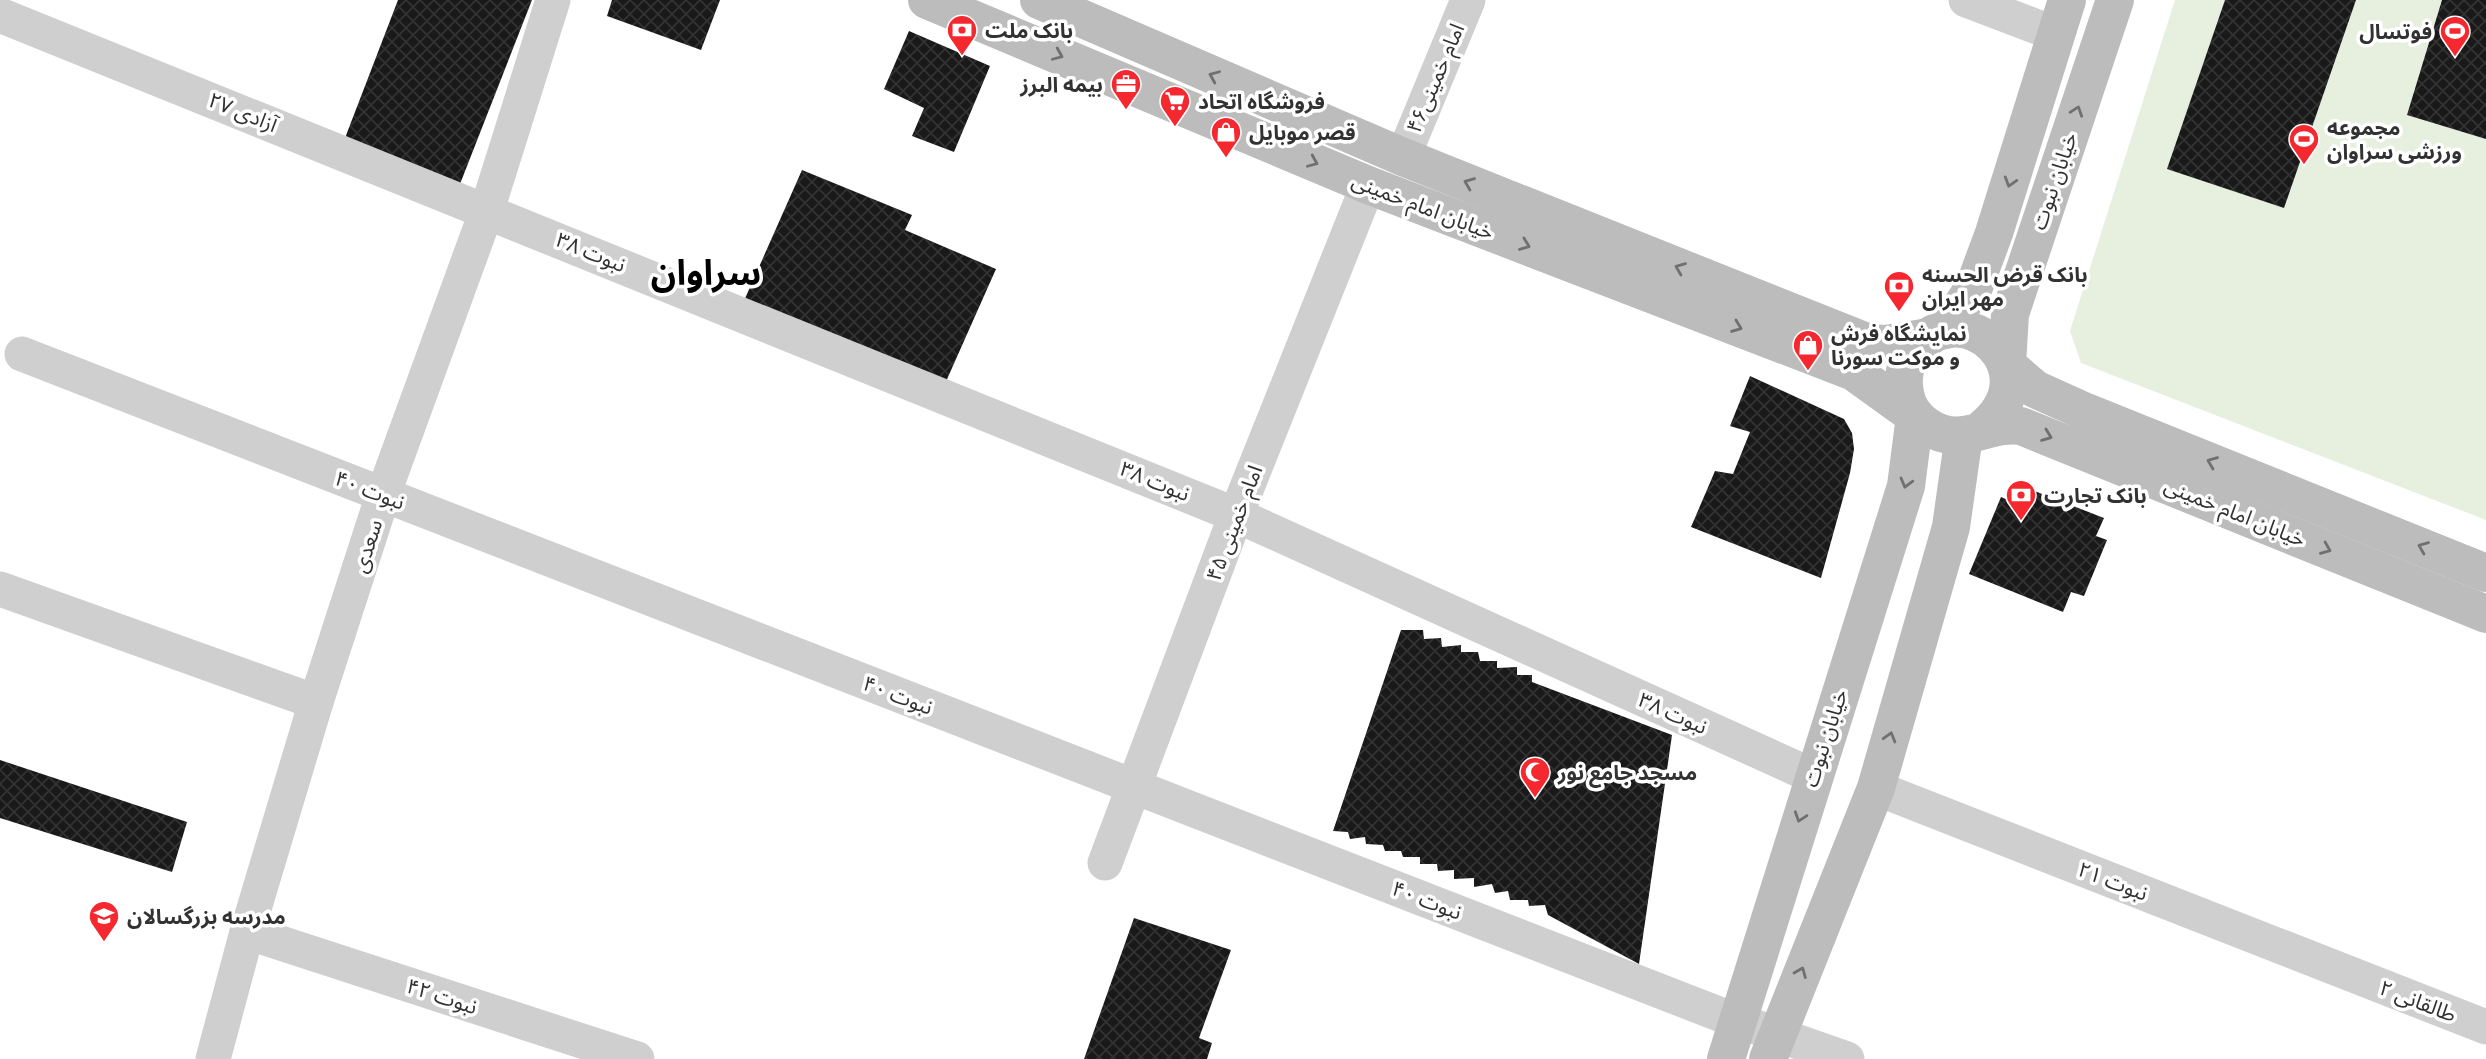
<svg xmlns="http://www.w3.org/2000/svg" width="2486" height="1059" font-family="'Public Sans','Noto Sans Arabic',sans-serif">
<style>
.green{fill:#e7efdf}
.building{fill:url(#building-cross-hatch)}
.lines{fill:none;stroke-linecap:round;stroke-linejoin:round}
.street{stroke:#cfcfcf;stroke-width:35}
.secondary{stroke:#bcbcbc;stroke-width:38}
.oneway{stroke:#707070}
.labels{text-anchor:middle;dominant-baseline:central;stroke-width:7;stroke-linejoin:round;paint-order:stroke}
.poi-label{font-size:21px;font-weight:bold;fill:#323232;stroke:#fff;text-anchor:start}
.street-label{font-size:21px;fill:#323232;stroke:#fff}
.town-label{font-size:35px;font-weight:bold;fill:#000;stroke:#fff}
</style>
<defs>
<pattern id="building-cross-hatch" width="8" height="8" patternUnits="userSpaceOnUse" patternTransform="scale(1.75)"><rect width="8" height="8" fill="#191919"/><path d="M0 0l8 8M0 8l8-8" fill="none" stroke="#323232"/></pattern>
</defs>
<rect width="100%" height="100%" fill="#fff"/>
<polygon class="green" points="2175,0 2486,0 2486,520 2081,363 2070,331"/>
<g class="building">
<polygon points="398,0 532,0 460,184 345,138"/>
<polygon points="612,0 720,0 701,50 607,16"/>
<polygon points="2225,0 2356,0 2284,208 2167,169"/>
<polygon points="2442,0 2486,0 2486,139 2407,115"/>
<polygon points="909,31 990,66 954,152 912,136 924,108 884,89"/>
<polygon points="802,170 912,215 905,230 996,269 940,395 739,312"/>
<polygon points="1750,376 1844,419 1852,433 1854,449 1850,473 1821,578 1691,527 1715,471 1733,474 1750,432 1730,426"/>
<polygon points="2027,488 2104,518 2096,536 2107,540 2084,596 2071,592 2063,612 1969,574 2001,497 2019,505"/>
<polygon points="1401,630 1423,630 1424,639 1441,638 1442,647 1461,645 1461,652 1478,652 1480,661 1497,661 1497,668 1517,667 1517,675 1532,675 1532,682 1672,735 1639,964 1548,915 1545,905 1529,906 1528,900 1510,900 1508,891 1495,893 1492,884 1474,887 1474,878 1454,879 1454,870 1438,871 1437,864 1420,864 1420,857 1403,857 1401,851 1385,851 1383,845 1366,844 1365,837 1350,839 1348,832 1333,831"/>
<polygon points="0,760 187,822 172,872 0,818"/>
<polygon points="1134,918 1231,950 1199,1038 1212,1043 1207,1059 1084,1059"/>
</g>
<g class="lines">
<g class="street">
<polyline points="1966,0 2056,34"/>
<polyline points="0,15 1236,515 1813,776"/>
<polyline points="1403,157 1468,0"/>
<polyline points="22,354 1724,1016 1847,1059"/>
<polyline points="0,589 316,702"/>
<polyline points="1876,788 2486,1027"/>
<polyline points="1105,863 1236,515 1368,185"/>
<polyline points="247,932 637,1059"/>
<polyline points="213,1059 247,932 316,702 383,495 487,210 553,0"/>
</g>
<g class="secondary">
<polyline points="927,0 1368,185 1854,372 1915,416 1906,486 1726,1059"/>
<polyline points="1039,0 1403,157 1869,343 1886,344 1929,337"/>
<polyline points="2115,0 2010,314 2007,365 2035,389 2086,412 2486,573"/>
<polyline points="1946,330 1974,287 1994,233 2067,0"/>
<path d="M1982,429c72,-58 -19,-138 -66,-81 -11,13 -14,30 -11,45 4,27 33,46 59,42 21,-3 35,-12 57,-9l465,188"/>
<polyline points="1768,1059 1876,788 1951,527 1964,435"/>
</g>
</g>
<defs><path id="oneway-chevron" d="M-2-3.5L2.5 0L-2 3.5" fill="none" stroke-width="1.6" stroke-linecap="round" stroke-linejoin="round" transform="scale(1.75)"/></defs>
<g class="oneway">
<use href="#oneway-chevron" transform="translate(1058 55) rotate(23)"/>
<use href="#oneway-chevron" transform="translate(1214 76) rotate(-157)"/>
<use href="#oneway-chevron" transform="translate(2077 111) rotate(-71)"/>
<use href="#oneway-chevron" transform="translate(1313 162) rotate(23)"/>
<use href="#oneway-chevron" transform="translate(2010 182) rotate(107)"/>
<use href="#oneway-chevron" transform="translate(1469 183) rotate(-158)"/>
<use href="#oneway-chevron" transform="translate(1525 245) rotate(21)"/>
<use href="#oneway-chevron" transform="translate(1680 268) rotate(-158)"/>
<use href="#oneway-chevron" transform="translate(1737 327) rotate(21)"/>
<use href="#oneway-chevron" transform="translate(2047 436) rotate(21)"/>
<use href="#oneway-chevron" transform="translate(2212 462) rotate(-158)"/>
<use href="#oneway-chevron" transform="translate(1906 483) rotate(105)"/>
<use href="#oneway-chevron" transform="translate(2423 547) rotate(-158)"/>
<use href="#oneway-chevron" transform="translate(2326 549) rotate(22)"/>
<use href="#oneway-chevron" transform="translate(1890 737) rotate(-74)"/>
<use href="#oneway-chevron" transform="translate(1800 817) rotate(108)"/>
<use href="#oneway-chevron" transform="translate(1801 972) rotate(-68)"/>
</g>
<defs>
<g id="bank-pin" transform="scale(1.575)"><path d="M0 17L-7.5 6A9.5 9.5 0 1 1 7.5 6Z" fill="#f5272f" stroke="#fff"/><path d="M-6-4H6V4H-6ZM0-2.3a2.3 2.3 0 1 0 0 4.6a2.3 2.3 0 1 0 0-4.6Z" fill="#fff"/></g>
<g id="stadium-pin" transform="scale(1.575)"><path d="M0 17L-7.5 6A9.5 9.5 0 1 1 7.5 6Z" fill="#f5272f" stroke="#fff"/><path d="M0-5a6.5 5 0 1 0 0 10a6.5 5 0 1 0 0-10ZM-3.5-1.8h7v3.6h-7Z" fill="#fff"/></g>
<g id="office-pin" transform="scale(1.575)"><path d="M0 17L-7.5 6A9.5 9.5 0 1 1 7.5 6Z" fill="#f5272f" stroke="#fff"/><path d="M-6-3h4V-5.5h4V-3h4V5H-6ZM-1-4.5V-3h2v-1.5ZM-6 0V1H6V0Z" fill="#fff"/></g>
<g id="supermarket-pin" transform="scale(1.575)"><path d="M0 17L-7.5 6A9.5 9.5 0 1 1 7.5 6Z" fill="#f5272f" stroke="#fff"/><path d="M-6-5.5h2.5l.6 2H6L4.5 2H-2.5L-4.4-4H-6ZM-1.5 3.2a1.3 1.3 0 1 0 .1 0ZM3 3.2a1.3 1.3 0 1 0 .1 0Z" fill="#fff"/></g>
<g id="shop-pin" transform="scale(1.575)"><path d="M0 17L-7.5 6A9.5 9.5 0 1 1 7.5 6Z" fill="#f5272f" stroke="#fff"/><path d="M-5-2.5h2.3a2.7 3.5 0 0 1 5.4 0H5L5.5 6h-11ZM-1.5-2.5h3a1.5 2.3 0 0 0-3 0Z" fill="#fff"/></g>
<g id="mosque-pin" transform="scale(1.575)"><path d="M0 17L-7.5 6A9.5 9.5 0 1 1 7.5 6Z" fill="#f5272f" stroke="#fff"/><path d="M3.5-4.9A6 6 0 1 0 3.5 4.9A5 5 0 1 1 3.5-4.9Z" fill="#fff"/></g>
<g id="school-pin" transform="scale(1.575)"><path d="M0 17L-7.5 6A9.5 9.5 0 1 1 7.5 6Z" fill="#f5272f" stroke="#fff"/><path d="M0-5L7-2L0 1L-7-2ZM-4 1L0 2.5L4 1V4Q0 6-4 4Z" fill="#fff"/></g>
</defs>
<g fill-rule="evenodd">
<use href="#bank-pin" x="962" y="30"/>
<use href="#stadium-pin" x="2455" y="31"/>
<use href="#office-pin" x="1126" y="84"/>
<use href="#supermarket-pin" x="1175" y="101"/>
<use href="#shop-pin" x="1226" y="132"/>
<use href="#stadium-pin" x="2304" y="139"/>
<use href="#bank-pin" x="1899" y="286"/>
<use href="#shop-pin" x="1808" y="345"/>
<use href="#bank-pin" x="2021" y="495"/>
<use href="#mosque-pin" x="1535" y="772"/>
<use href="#school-pin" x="104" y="916"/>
</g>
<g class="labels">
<g class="poi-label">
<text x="985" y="30">بانک ملت</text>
<text x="2432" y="31" text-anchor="end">فوتسال</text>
<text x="1103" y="84" text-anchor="end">بیمه البرز</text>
<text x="1198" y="101">فروشگاه اتحاد</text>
<text x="2327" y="127">مجموعه<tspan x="2327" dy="24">ورزشی سراوان</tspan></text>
<text x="1249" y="132">قصر موبایل</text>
<text x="1922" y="274">بانک قرض الحسنه<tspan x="1922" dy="24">مهر ایران</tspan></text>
<text x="1831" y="333">نمایشگاه فرش<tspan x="1831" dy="24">و موکت سورنا</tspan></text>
<text x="2044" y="495">بانک تجارت</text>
<text x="1558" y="772">مسجد جامع نور</text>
<text x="127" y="916">مدرسه بزرگسالان</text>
</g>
<g class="street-label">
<text transform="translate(1435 78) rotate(-67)">امام خمینی۴۶</text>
<text transform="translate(243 112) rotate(22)">آزادی ۲۷</text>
<text transform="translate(2054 181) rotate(-71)">خیابان نبوت</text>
<text transform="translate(1423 206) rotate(21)">خیابان امام خمینی</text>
<text transform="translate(591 252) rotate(22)">نبوت ۳۸</text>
<text transform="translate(1155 481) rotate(22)">نبوت ۳۸</text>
<text transform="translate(370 490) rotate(21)">نبوت ۴۰</text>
<text transform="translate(2235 512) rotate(22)">خیابان امام خمینی</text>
<text transform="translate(1234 523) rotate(-69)">امام خمینی ۴۵</text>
<text transform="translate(367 546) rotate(-72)">سعدی</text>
<text transform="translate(898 695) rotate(21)">نبوت ۴۰</text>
<text transform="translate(1673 713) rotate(24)">نبوت ۳۸</text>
<text transform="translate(1825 738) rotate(-72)">خیابان نبوت</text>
<text transform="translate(2113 881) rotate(21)">نبوت ۲۱</text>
<text transform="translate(1427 900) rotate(21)">نبوت ۴۰</text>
<text transform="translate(442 996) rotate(18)">نبوت ۴۲</text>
<text transform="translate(2418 1001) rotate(21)">طالقانی ۲</text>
</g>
<g class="town-label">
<text x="706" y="272">سراوان</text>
</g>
</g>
</svg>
